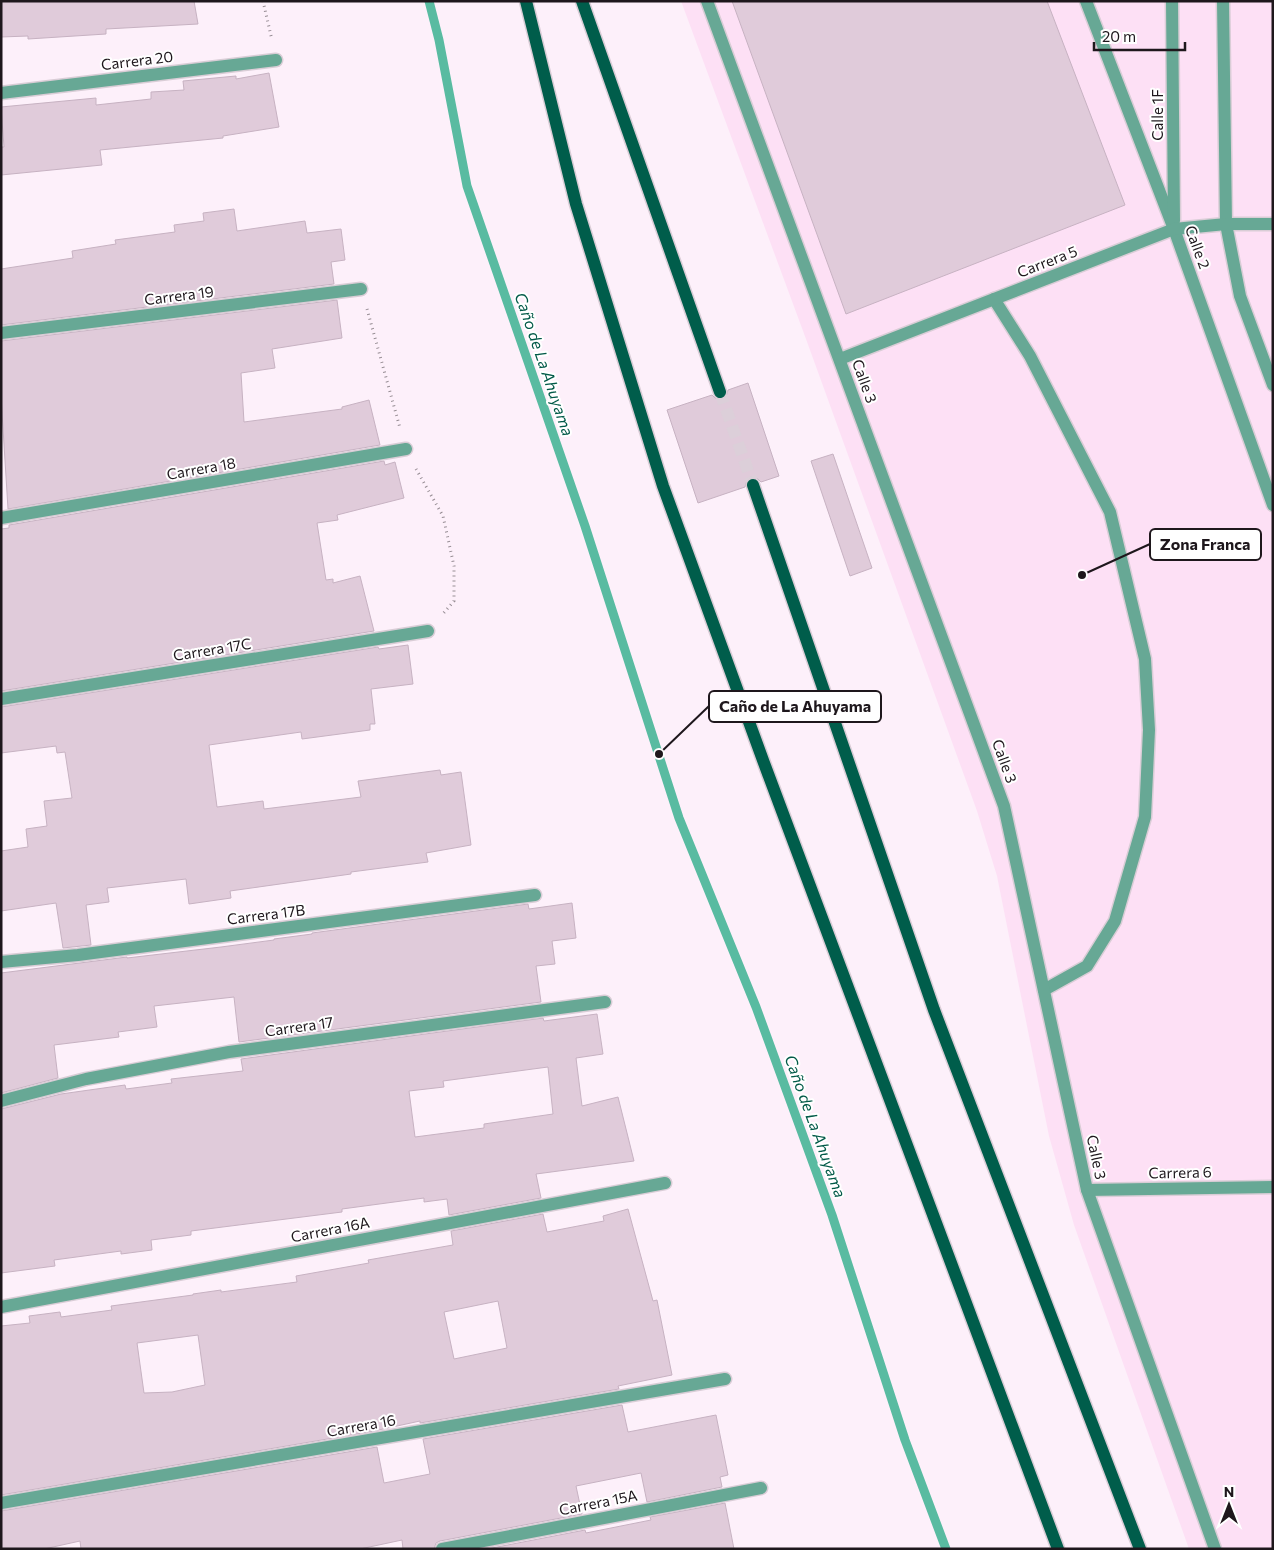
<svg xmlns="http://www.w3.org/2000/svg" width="1274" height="1550" font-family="Commissioner,sans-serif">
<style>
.built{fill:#fde0f5}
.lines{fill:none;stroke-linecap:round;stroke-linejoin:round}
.stream{stroke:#59bba1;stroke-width:9}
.building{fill:#e0cbda;stroke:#c7b2c2;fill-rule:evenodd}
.primary-tunnel{stroke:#dccfd9;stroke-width:12;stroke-dasharray:12 6;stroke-linecap:butt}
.lane-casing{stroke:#d9cdd6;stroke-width:15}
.street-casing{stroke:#d9cdd6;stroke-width:15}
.primary-casing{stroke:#d9cdd6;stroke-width:15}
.path{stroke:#978d94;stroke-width:3;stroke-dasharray:1 4;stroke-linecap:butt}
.lane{stroke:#67a895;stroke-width:12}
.street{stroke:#67a895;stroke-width:12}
.primary{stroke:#005d4b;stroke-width:12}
.labels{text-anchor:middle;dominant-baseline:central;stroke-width:4;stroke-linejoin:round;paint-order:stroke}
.street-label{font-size:15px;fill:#1e171c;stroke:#fff}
.water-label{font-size:16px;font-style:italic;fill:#025a48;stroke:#fff}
.leader{fill:none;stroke:#1e171c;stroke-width:2}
.callout-dot{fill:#1e171c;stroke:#fff;stroke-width:2}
.callout{fill:#fff;stroke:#1e171c;stroke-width:2}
.callout-label{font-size:16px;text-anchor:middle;font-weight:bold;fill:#1e171c}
</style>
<rect width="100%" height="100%" fill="#fdf0fa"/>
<polygon class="built" points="681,1 1273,1 1273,1549 1189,1549 1074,1225 1049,1136 997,876 977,811 806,339"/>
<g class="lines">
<polyline class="stream" points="429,1 439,40 467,186 585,526 679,818 756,1007 832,1215 905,1440 946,1549"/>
</g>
<g class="building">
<polygon points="1,1 194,1 198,24 106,29 106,34 28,39 28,36 1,37"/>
<polygon points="732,1 1047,1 1125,205 846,314"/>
<polygon points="269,73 279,127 223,136 223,138 100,150 102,165 1,175 1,147 4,147 1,107 96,98 96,105 151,99 151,92 184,90 183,81 236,76 236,79"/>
<polygon points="234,209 237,231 305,221 307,233 341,229 345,260 331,262 334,284 1,325 1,269 73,258 72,251 116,244 115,240 175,232 174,225 204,221 203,213"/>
<polygon points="337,300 342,338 272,349 275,368 241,373 244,422 342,409 342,407 369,400 380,445 8,509 1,396 1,341"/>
<polygon points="748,383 779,476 761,482 758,479 751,477 747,480 745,487 698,503 667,410 712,395 715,398 722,400 726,397 728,390"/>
<polygon points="833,454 872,568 850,576 811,461"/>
<polygon points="384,461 385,465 395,462 404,498 337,515 338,520 317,523 326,580 333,579 333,583 360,576 374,631 1,691 1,529 9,528 9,525"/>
<polygon points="408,645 413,684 371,689 375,724 370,724 370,730 302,739 301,732 209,745 217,807 263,801 264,809 361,797 358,781 440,770 441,775 461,772 471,845 426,853 428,862 351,872 351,874 230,891 231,898 189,904 186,879 107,888 109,902 86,905 91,945 63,948 56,903 1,911 1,851 28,847 26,829 47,826 44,801 72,798 65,752 57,753 56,746 1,753 1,707 378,647 379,649"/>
<polygon points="572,903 576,938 552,941 555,964 536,966 541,1002 239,1042 234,997 154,1006 157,1027 118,1032 119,1037 54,1045 58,1078 1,1093 1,973 127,957 127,958 221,947 274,940 274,939 312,934 312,933 528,904 529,909"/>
<path d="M597,1014l6,40 -27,4 6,48 36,-9 16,64 -98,13 5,24 -92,17 -2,-16 -23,3v-4l-82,11v3l-151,19v4l-40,5 1,10 -31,4v-3l-67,9 1,6 -54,7v-164l60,-15 64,-9 1,4 46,-6 -1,-4 72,-8 -2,-12 302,-41 1,3zM548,1067l5,47 -69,10v4l-69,9 -6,-46 35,-4 -1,-6z"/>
<path d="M628,1209l25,92 4,-1 15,75 -54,11 1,3 -199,34v-2l-46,10 -373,64v-169l29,-3 -1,-7 31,-4 1,5 51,-7 -1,-4 82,-11v-1l28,-4v2l76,-10 -1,-6 73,-13 -1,-3 85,-15 -2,-14 92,-17 4,18 57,-11 -1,-5zM498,1301l9,47 -53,11 -10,-47zM198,1335l7,50 -33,7 -28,1 -7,-50z"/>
<polygon points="622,1405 628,1432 716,1415 728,1475 720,1477 722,1487 647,1502 641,1473 576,1486 582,1514 440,1541 436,1543 434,1549 403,1549 402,1540 360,1549 81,1549 80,1541 44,1549 1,1549 1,1511 377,1447 384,1483 430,1474 423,1439"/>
<polygon points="725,1503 734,1549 487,1549 585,1530 586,1533 651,1520 650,1517"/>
</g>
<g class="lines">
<polyline class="primary-tunnel" points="720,392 753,485"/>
<g class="lane-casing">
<g id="lane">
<polyline points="994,299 1030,356 1110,512 1145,659 1149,730 1145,817 1115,921 1087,966 1044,990"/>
<polyline points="1,699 428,631"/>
<polyline points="1,1307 665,1183"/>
<polyline points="1,1503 725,1379"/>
<polyline points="442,1549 761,1488"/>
</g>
</g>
<g class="street-casing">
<g id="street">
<polyline points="707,1 1004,806 1087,1190 1215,1549"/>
<polyline points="1086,1 1174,229 1273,505"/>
<polyline points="1172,1 1174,221"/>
<polyline points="1223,1 1226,224 1240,296 1273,385"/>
<polyline points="1,93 276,60"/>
<polyline points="1,333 361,289"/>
<polyline points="840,359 1174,229 1226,224 1273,224"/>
<polyline points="1,518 406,449"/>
<polyline points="1,962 78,955 535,895"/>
<polyline points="1,1101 86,1079 229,1052 605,1002"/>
<polyline points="1087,1190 1273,1187"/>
</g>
</g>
<g class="primary-casing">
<g id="primary">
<polyline points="526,1 576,204 663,486 764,763 1058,1549"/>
<polyline points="582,1 720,392"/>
<polyline points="753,485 934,1010 1140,1549"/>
</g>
</g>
<g class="path">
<polyline points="263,1 272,40"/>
<polyline points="367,309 400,428"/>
<polyline points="416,469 443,516 454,566 454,601 442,615"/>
</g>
<use href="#lane" class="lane"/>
<use href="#street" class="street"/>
<use href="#primary" class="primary"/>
</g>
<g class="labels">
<g class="street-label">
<text transform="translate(137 60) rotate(-7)">Carrera 20</text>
<text transform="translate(1157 115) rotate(-90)">Calle 1F</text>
<text transform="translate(1198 247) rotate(70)">Calle 2</text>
<text transform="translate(1047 261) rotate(-21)">Carrera 5</text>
<text transform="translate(179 295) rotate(-7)">Carrera 19</text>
<text transform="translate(865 381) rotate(70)">Calle 3</text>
<text transform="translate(201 468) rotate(-10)">Carrera 18</text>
<text transform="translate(212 649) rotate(-9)">Carrera 17C</text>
<text transform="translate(1005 761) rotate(70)">Calle 3</text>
<text transform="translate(266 914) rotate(-7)">Carrera 17B</text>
<text transform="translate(299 1026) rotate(-8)">Carrera 17</text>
<text transform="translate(1097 1157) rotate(78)">Calle 3</text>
<text transform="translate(1180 1172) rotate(-1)">Carrera 6</text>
<text transform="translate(330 1229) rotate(-11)">Carrera 16A</text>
<text transform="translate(361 1425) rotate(-10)">Carrera 16</text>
<text transform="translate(598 1502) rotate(-11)">Carrera 15A</text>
</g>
<g class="water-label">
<text transform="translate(545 364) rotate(71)">Caño de La Ahuyama</text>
<text transform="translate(816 1126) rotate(70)">Caño de La Ahuyama</text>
</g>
</g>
<path class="leader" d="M1082 575L1150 544M659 754L709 706"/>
<g class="callout-dot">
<circle cx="1082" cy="575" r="5"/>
<circle cx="659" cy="754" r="5"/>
</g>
<g class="callout">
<rect x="1150" y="529" width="111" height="31" rx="5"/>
<rect x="709" y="691" width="172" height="31" rx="5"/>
</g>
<g class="callout-label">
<text x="1205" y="550">Zona Franca</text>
<text x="795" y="712">Caño de La Ahuyama</text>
</g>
<rect width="1274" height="1550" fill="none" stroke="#1e171c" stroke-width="5"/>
<g transform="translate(1229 1505)" stroke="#ffffff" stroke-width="4" paint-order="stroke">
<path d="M0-4L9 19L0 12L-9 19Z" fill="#1e171c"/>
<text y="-8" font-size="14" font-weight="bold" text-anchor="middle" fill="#1e171c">N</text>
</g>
<path d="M1094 42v8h91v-8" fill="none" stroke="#1e171c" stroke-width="2.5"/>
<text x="1102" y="42" font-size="15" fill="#1e171c" stroke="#ffffff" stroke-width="4" paint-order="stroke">20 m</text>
</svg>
